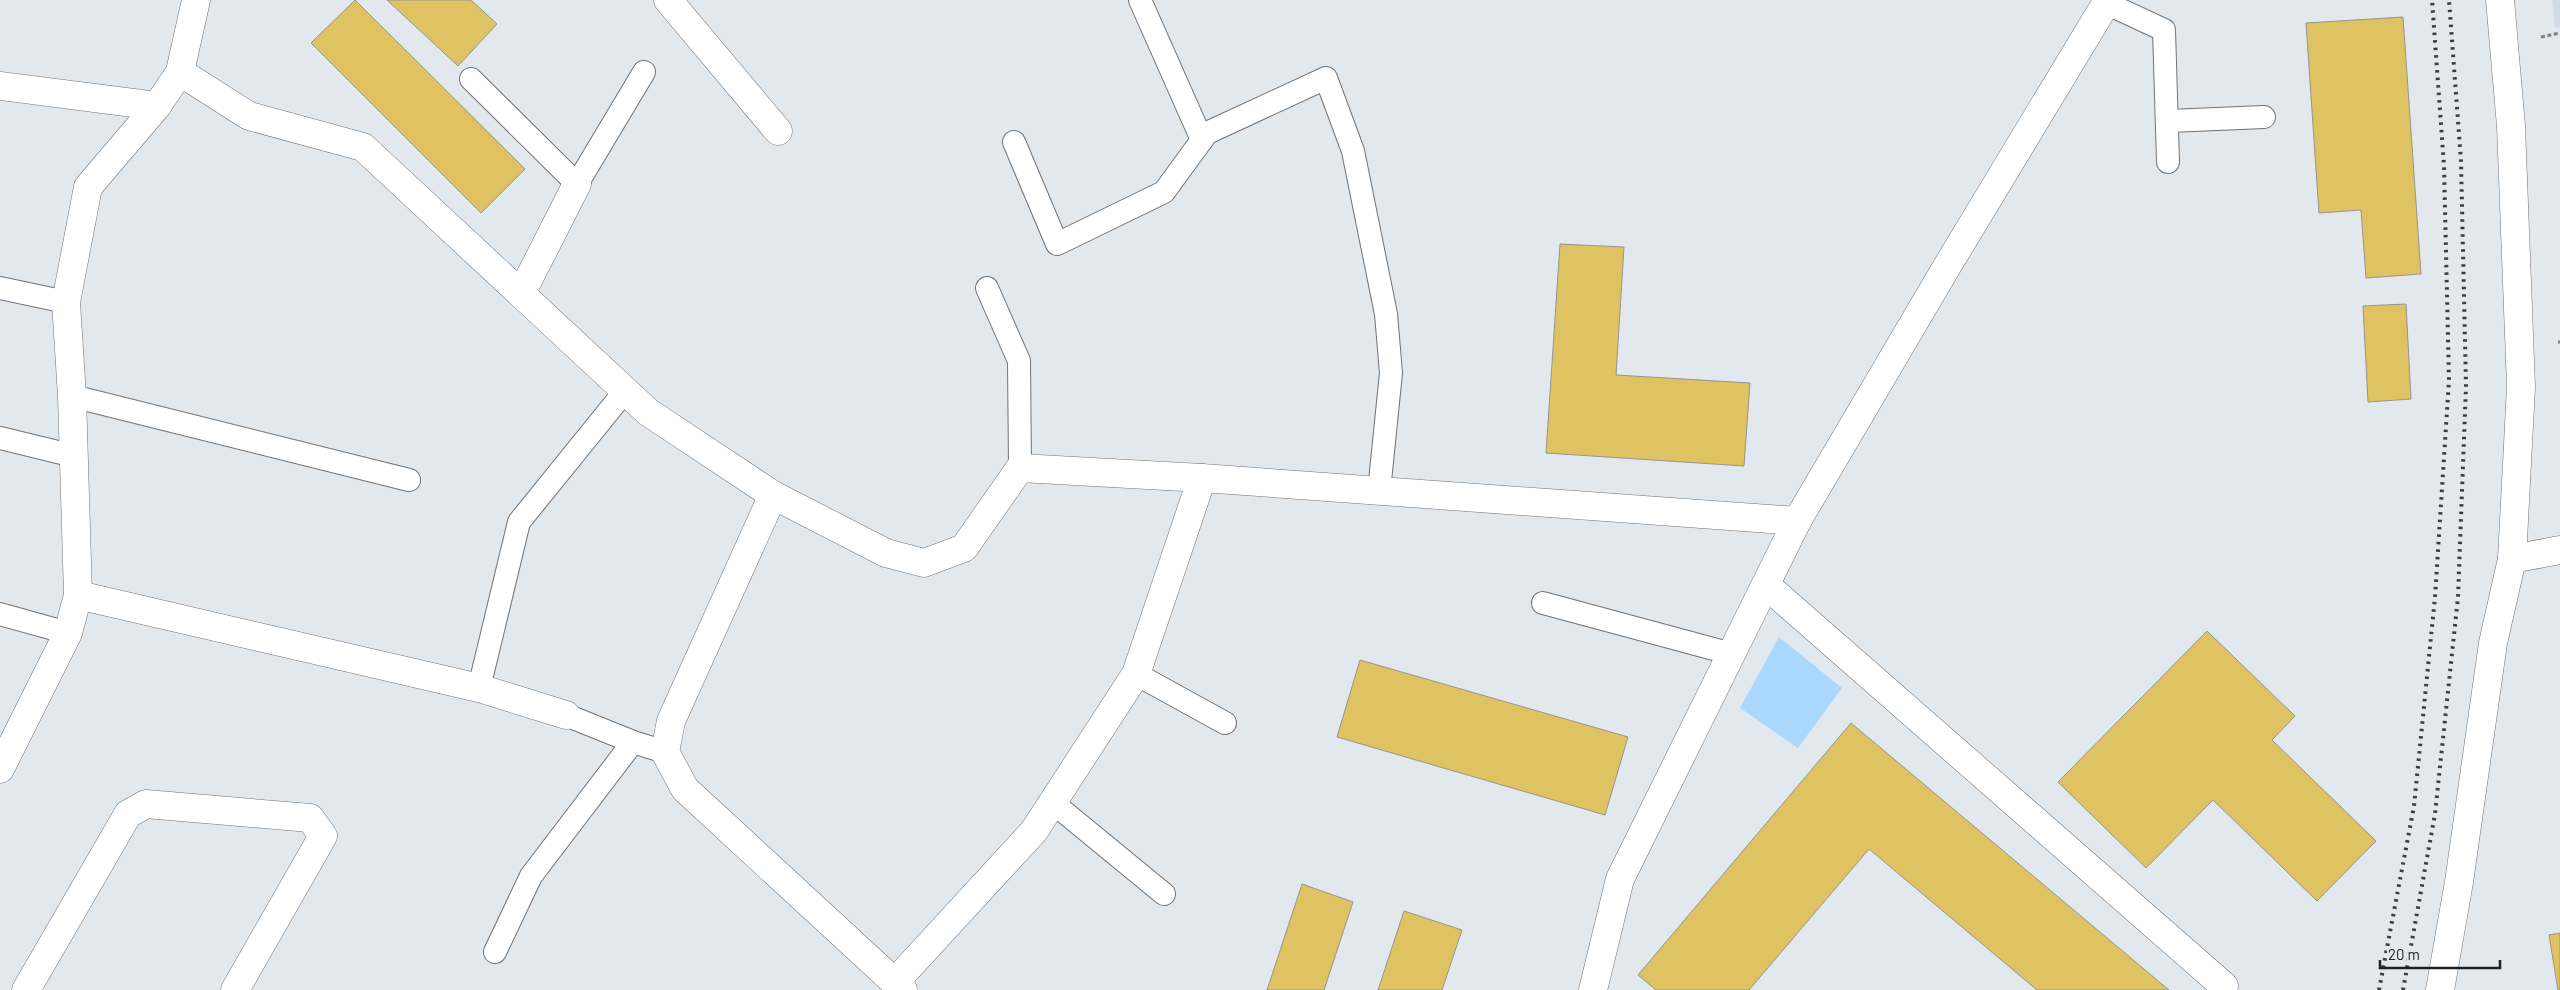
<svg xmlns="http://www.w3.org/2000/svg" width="2560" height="990" font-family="Barlow,sans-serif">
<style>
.built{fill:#d0dce7}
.green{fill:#aad7fe}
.building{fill:#dfc362;stroke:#96948d}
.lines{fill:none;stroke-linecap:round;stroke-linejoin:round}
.lane-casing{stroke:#6d7378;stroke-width:24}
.street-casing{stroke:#6d7378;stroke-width:29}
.secondary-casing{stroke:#6d7378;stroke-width:29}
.path{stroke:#7c8084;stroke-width:3;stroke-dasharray:4 2.5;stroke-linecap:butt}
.lane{stroke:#fff;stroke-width:22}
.street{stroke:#fff;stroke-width:28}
.secondary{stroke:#fff;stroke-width:28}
.rail{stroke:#3a3c3f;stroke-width:4;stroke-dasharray:2.5 5;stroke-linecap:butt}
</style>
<rect width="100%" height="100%" fill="#e2e9ee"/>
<polygon class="built" points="2552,0 2560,0 2560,27 2555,28"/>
<polygon class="green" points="1779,637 1842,688 1798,748 1740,708"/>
<g class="building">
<polygon points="355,0 525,169 481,213 311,43"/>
<polygon points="387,0 471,0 497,24 458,66"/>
<polygon points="2403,17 2421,274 2366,278 2361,210 2319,213 2306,23"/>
<polygon points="1560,244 1624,247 1616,375 1750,383 1744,466 1546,453"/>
<polygon points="2406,304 2411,399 2368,402 2363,306"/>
<polygon points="2207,631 2295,716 2272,740 2376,841 2317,901 2213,800 2146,868 2058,782"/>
<polygon points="1360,660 1628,737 1605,815 1337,737"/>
<polygon points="1851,723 2169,990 2037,990 1869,849 1749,990 1656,990 1638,975"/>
<polygon points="1302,884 1353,902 1324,990 1267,990"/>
<polygon points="1404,911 1462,930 1442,990 1378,990"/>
<polygon points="2560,933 2560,990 2558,990 2549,935"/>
</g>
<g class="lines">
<g class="lane-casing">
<g id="lane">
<polyline points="1140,0 1202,140"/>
<polyline points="2106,3 2164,30 2168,162"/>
<polyline points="471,79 577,184 644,72"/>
<polyline points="2169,121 2264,117"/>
<polyline points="1014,142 1057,244 1164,192 1207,133 1326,78 1353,151 1386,314 1391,373 1379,491"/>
<polyline points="0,288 66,302"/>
<polyline points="987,288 1019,361 1020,468"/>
<polyline points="72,396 409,480"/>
<polyline points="0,438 74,456"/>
<polyline points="1543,603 1732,654"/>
<polyline points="0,614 68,633"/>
<polyline points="1136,674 1225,723"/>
<polyline points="479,688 519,522 625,391"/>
<polyline points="566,715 633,742 665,752"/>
<polyline points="1052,802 1164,894"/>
<polyline points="495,952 531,876 633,742"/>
</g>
</g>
<g class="street-casing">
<g id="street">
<polyline points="668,0 778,131"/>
<polyline points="180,72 249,116 363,147 648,412 773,495 886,553 924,563 964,548 1020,468 1202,478 1797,521"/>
<polyline points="0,86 157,106"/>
<polyline points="521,294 577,184"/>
<polyline points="773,495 671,721 665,752 685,789 903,990"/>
<polyline points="2512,559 2560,550"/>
<polyline points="1766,585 2224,986"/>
<polyline points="78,595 479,688 566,715"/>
<polyline points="0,769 68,633 78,595 72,396 66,302 88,187 157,106 180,72 196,0"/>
<polyline points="895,982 1034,831 1136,674 1202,478"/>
<polyline points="26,990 128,814 146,804 310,818 323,836 235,990"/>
<polyline points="1593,990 1620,879 1797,521 1949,263 2108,0"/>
</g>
</g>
<g class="secondary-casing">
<polyline id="secondary" points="2440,990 2459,882 2493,643 2512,559 2521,387 2511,126 2500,0"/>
</g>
<g class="path">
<polyline points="2541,37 2560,33"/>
<polyline points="2558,342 2560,342"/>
</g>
<use href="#lane" class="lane"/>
<use href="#street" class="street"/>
<use href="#secondary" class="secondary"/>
<g class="rail">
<polyline points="2379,990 2414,806 2435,597 2449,380 2444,166 2432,0"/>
<polyline points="2403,990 2435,814 2458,597 2466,386 2461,161 2449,0"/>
</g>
</g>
<path d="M2380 960v8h120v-8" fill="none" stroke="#1e2022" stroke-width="2.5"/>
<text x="2388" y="960" font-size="15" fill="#1e2022" stroke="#e2e9ee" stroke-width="4" paint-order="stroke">20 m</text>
</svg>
